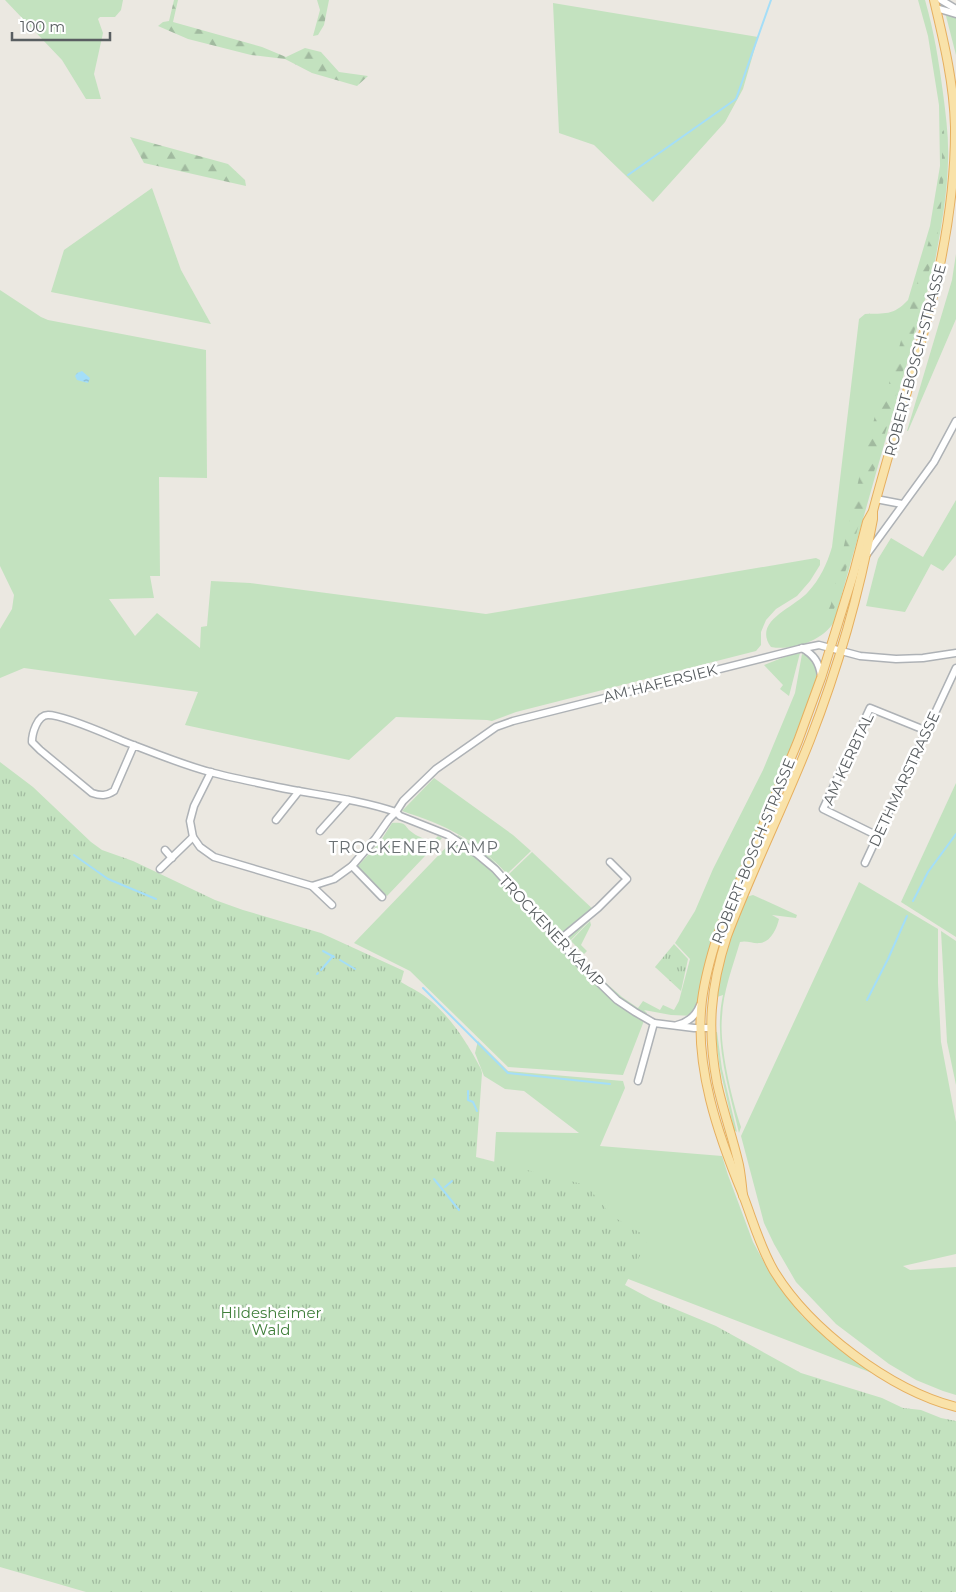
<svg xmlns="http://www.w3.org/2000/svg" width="956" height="1592" font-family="Montserrat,sans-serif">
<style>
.green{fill:#c3e2bf}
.forest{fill:url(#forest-firs)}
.park{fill:url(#park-tufts)}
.water{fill:url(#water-ripples)}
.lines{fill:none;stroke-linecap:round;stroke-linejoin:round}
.stream{stroke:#a4def8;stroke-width:2}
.minor-casing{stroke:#aeb2b6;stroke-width:9}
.major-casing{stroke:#e6af5f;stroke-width:10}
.minor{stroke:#fff;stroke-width:6}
.major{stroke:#f9e2a9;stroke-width:8}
.labels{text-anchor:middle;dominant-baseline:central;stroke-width:5;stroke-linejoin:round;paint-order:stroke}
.street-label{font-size:15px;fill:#595e61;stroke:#fff}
.park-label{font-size:15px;fill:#3f7f3a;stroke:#fff}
.neighbourhood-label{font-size:16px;letter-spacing:1px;fill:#6a7073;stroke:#fff}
</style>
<defs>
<pattern id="forest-firs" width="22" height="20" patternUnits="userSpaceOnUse" patternTransform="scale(1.25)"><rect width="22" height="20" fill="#c3e2bf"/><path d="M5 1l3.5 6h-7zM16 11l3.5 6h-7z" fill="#a1ba9f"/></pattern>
<pattern id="park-tufts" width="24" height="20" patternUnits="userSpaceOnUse" patternTransform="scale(1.25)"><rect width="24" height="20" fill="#c3e2bf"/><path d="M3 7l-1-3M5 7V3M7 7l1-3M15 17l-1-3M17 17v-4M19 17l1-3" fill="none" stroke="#a1ba9f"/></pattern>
<pattern id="water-ripples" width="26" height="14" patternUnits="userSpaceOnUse" patternTransform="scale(1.25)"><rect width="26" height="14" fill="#a4def8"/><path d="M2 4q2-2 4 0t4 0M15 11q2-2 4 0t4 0" fill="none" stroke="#89b7cc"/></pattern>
</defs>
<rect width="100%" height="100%" fill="#ebe8e1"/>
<g class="green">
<polygon points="5,0 123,0 121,10 115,17 100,17 98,19 103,33 94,74 101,99 86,99 62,60"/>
<path d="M918,0h7c9,31 14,62 18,93 3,23 6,46 5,69 -1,37 -8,73 -15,109l-99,351c-12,19 -41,29 -63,25 -19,-26 23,-39 37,-55 12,-13 19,-28 24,-45l27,-228 6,-5c20,-1 28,2 43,-14l22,-74 10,-60 -1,-61 -11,-69z"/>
<polygon points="553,3 758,37 743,89 725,122 653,202 594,145 559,133"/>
<polygon points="948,14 956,16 956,55 946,16"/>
<polygon points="152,188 181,270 211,324 51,292 64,250"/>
<polygon points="956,254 956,319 908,431 907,431 952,280"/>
<polygon points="0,290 41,317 48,320 206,350 207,478 159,477 160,576 150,576 154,598 109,599 135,636 157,613 200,648 201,627 207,626 211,581 250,583 486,614 816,558 820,560 820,565 810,581 797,596 776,609 766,620 761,632 761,645 756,651 516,712 492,721 487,720 396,717 349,760 185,725 198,692 24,668 0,678 0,629 12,609 14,595 0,566"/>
<polygon points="956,500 956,555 943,571 931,564 905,612 866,606 878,559 891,538 923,557"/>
<polygon points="800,653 789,696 780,689 783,685 764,665 792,654"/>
<path d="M802,654c12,3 16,15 14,26l-115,306 -6,30 -24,-1 -27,-5 3,3 -24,62 -115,-8 -98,-96 -56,-28 104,-108 18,11 17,14 73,83 31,32 25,22 16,11 5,-7 17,9 3,-5 11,5 5,-9 11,-42 -15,-16 20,-32 18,-42 50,-99 32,-77z"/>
<path d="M434,778l79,57 18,16 -24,23c-31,-35 -62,-49 -105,-63z"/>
<polygon points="956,783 956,937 901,902"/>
<path d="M392,823c17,-1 11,4 21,10 5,4 13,6 19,9l6,-6 4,2 -55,58 -30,-29 23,-25z"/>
<polygon points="532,852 597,913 568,943 508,875"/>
<polygon points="859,882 938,929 938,983 941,1042 956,1122 956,1254 903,1266 910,1270 956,1267 956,1395 943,1391 916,1380 889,1364 836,1324 796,1282 774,1244 764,1223 741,1136"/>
<path d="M753,895l44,20 -1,3 -24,-3 7,4c-2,9 -8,23 -19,24 -7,1 -13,-3 -20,-1 -7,24 -17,49 -18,75 -3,29 10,83 19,110l-2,6c-10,-44 -26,-93 -16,-138l-9,3 9,-45 23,-56z"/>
<polygon points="590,921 591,925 581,945 587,951 584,954 571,941"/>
<polygon points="941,931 956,941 956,1085 947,1042"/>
<polygon points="715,1032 717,1032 722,1069 737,1132 734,1130 720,1069"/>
<polygon points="478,1041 508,1071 623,1081 625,1088 600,1146 722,1156 728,1175 753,1242 771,1275 802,1316 831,1341 872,1373 623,1277 494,1165 496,1132 579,1133 524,1091 505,1089 484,1076 475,1053"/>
</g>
<g class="forest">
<polygon points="174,0 178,0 173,22 262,47 286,57 305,48 321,52 339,72 368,76 357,86 312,73 285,59 251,55 188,39 158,26 163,22 169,21"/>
<polygon points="317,0 329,0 324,25 318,35 313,36 320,10"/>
<polygon points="944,130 945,162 939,227 919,315 836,604 829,621 823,629 821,627 831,604 859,478 877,408 885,398 933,226 942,163 942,132"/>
<polygon points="130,137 228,164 245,180 246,186 144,163"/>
</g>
<g class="park">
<path d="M0,762l33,25 58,55 11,8 31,11 82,39 28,10 78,23 83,38 -3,11c10,6 21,11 30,19 21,18 37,43 50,68l1,4 -6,84 110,28 26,31 37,22 -24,47 26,14 65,27 85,47 81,25 21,10 18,2 20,8 15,3v171h-870l-86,-25z"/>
<polygon points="674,944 688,959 681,991 655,967"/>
</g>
<polygon class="water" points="82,371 90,378 88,383 77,380 75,376 77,373"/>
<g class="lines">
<g class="stream">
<polyline points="628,175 736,99 771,0"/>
<polyline points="74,855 108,879 156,899"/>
<polyline points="913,901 928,872 956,834"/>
<polyline points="323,951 334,957"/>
<polyline points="340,960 355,969"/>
<polyline points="321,970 333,956"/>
<polyline points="317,974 318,973"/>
<polyline points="423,988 508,1073 610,1084"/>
<polyline points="867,1000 888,959 907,916"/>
<polyline points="468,1091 468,1100 473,1102 477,1111"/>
<polyline points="434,1179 459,1210"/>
<polyline points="445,1187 452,1181"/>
</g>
<g class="minor-casing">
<g id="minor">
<polyline points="941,0 956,9"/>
<polyline points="936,8 956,14"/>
<polyline points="876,499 902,504"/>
<polyline points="867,554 934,462 956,421"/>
<path d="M802,648c12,7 17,14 19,28"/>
<path d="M134,745l-20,46c-8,5 -13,5 -22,2l-52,-43 -8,-8c0,-8 5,-27 16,-27 16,0 58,19 75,26 29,11 57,23 87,31 22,6 45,10 67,15 39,8 81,12 119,25l4,4 48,19 29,19 18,15 83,93 39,38 18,12 19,11 40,5h17"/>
<polyline points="211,772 194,806 190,821 193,837 200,847 214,857 312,886 334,879 352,866 375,839 389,819 396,812 403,801 436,769 496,727 513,721 799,649 819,645 860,656 896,659 923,658 956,653"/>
<polyline points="276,820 299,791"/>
<polyline points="320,831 348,800"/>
<polyline points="878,836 823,809 870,708 927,731"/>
<polyline points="165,850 172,858"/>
<polyline points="865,863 956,668"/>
<polyline points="352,866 382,897"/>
<polyline points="160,869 193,837"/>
<polyline points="312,886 332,905"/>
<polyline points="558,941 598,908 627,879 610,862"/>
<path d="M677,1025c12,-3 19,-9 23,-20"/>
<polyline points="638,1081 654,1023"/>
</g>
</g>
<g class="major-casing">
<g id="major">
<path d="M872,513l-5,9 -13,50 -33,106 -23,63 -80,193c-7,22 -13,43 -16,66 -8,66 16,135 41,195 10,26 17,52 31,76 36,59 116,119 182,136"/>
<path d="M743,1196c-1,-10 -2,-21 -4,-31 -6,-27 -16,-54 -22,-82 -10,-53 -7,-95 10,-147 25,-66 57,-130 83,-196 28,-72 49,-145 63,-221v-8c33,-126 83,-252 82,-384 -1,-43 -11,-85 -21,-127"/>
</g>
</g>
<use href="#minor" class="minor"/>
<use href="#major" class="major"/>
</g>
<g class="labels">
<g class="street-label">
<text transform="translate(915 360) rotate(-75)">ROBERT-BOSCH-STRASSE</text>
<text transform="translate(660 683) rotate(-14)">AM HAFERSIEK</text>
<text transform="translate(848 759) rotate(-65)">AM KERBTAL</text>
<text transform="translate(904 779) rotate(-65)">DETHMARSTRASSE</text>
<text transform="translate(753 851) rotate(-68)">ROBERT-BOSCH-STRASSE</text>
<text transform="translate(552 931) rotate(47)">TROCKENER KAMP</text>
</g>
<g class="park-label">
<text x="271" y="1312">Hildesheimer<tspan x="271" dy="17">Wald</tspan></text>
</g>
<g class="neighbourhood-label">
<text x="414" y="847">TROCKENER KAMP</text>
</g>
</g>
<path d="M12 32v8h98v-8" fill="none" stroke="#595e61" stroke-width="2.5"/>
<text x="20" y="32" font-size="15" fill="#595e61" stroke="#ffffff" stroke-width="4" paint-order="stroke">100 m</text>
</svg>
